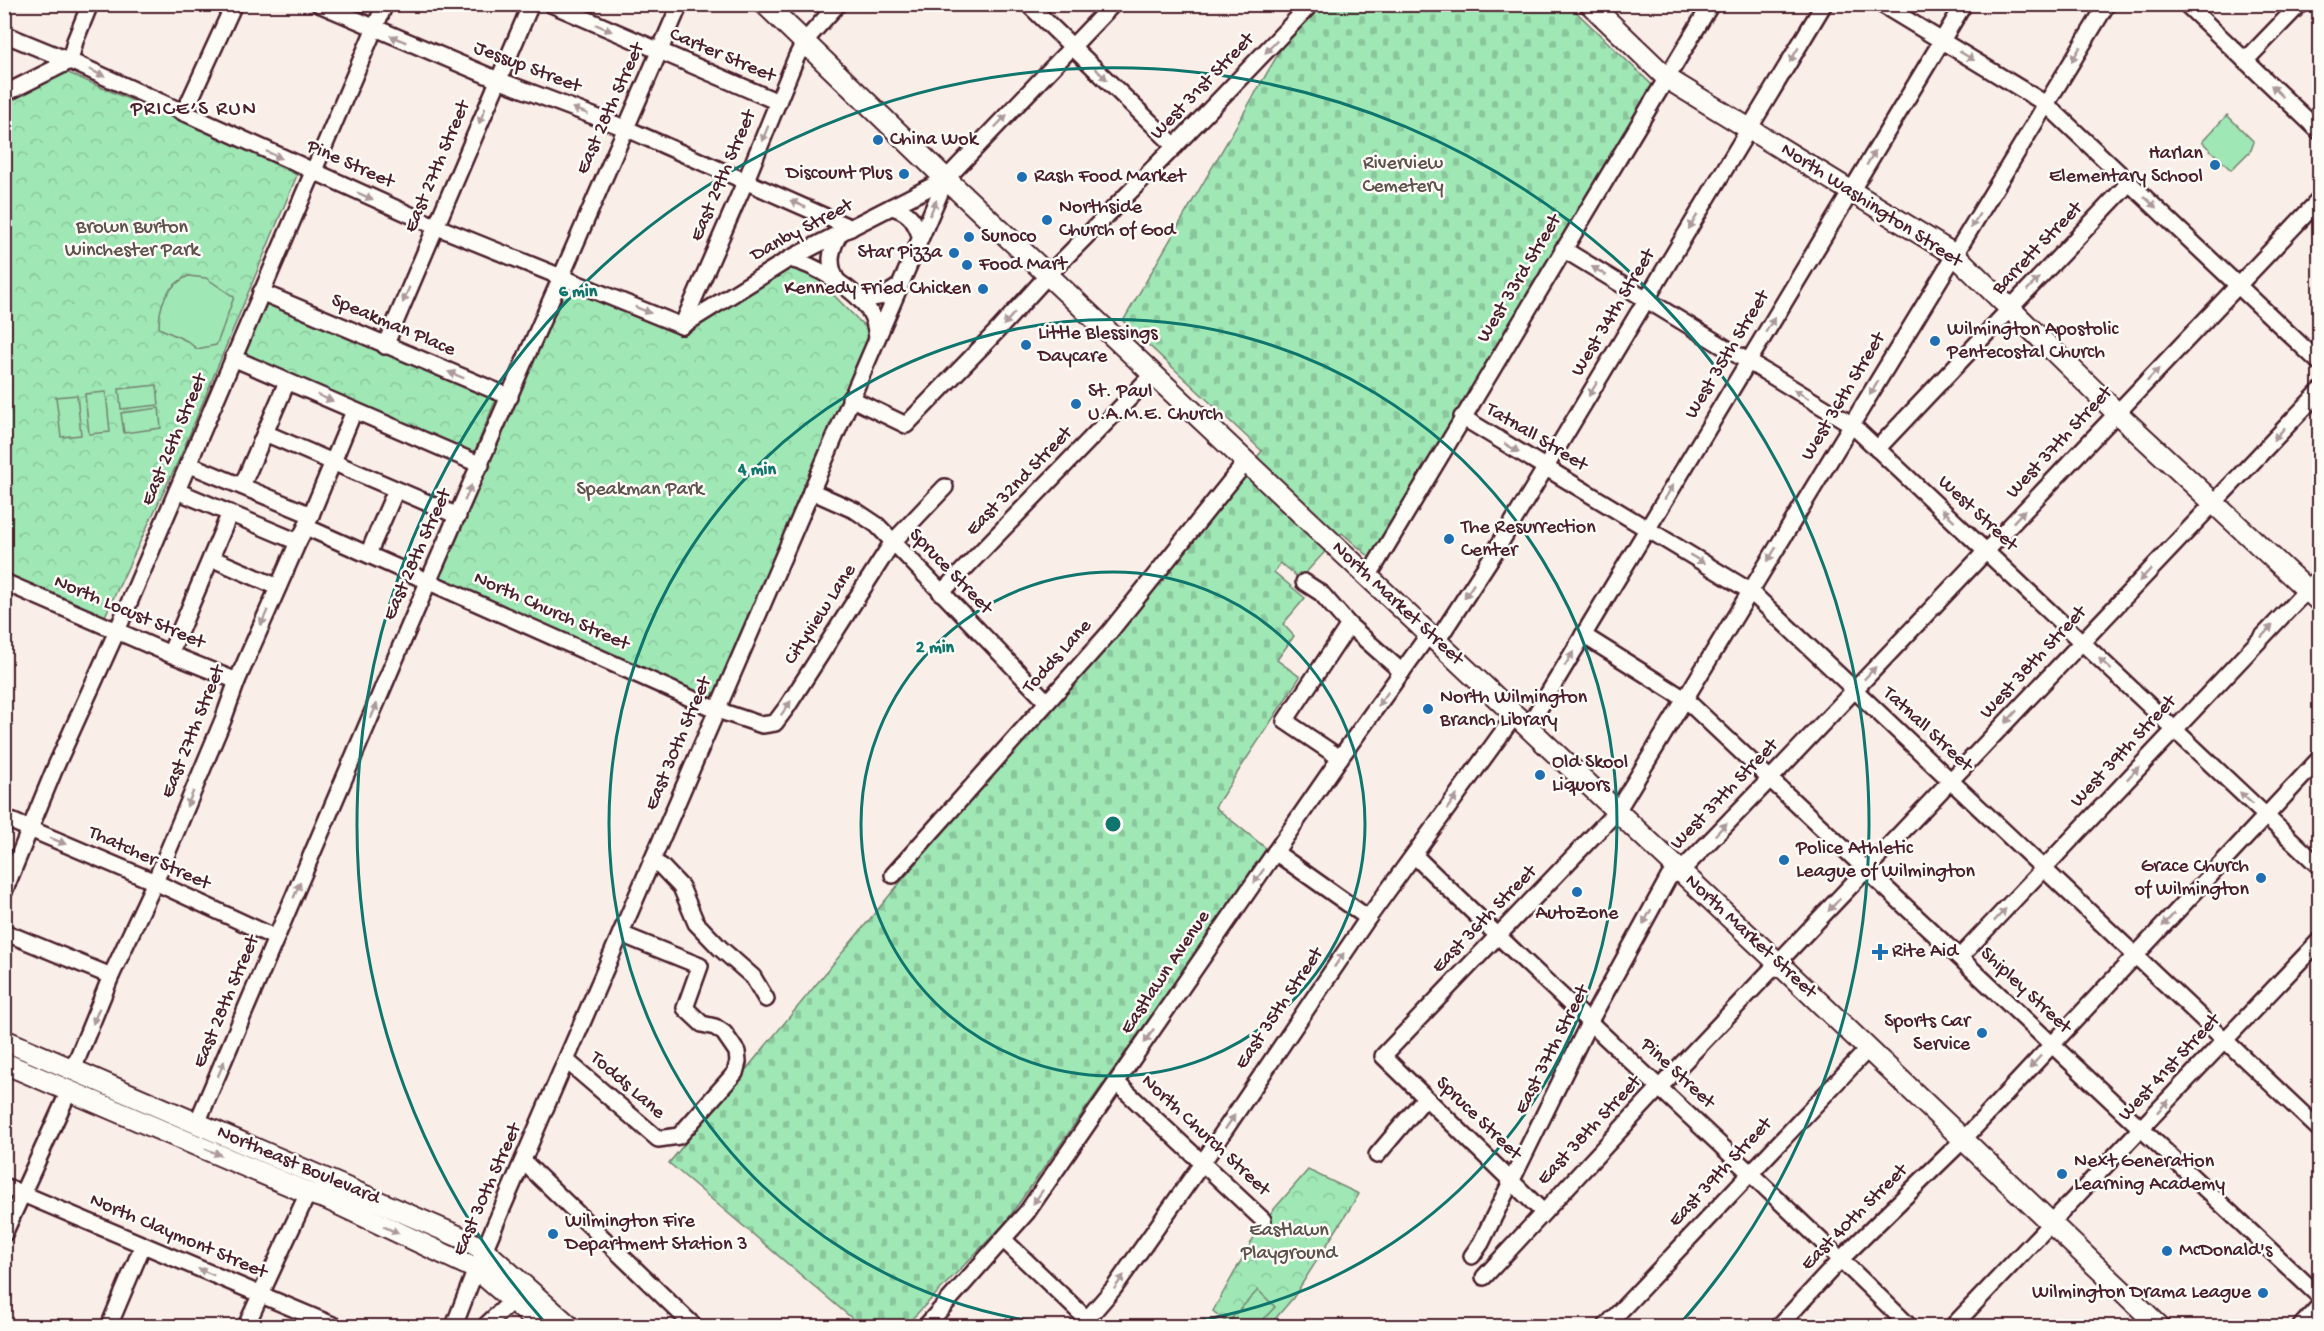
<svg xmlns="http://www.w3.org/2000/svg" width="2324" height="1331" font-family="'Gochi Hand',sans-serif">
<style>
.cemetery{fill:url(#cemetery-stones);stroke:#748370;stroke-width:1.5}
.park{fill:url(#park-crowns);stroke:#748370;stroke-width:1.5}
.pitch{fill:#9fe7b5;stroke:#748370;stroke-width:1.5}
.lines{fill:none;stroke-linecap:round;stroke-linejoin:round}
.minor-casing{stroke:#4a1f2b;stroke-width:20}
.major-casing{stroke:#4a1f2b;stroke-width:24}
.minor{stroke:#fdfcf7;stroke-width:15}
.major{stroke:#fdfcf7;stroke-width:20}
.oneway{fill:#ac999b}
.ring{fill:none;stroke:#0f766e;stroke-width:3}
.poi-dot{fill:#1f6fb2;stroke:#fdfcf7;stroke-width:2}
.labels{text-anchor:middle;dominant-baseline:central;stroke-width:5;stroke-linejoin:round;paint-order:stroke}
.street-label{font-size:20px;fill:#4a1f2b;stroke:#fdfcf7}
.poi-label{font-size:20px;fill:#4a1f2b;stroke:#fdfcf7;text-anchor:start}
.park-label{font-size:20px;fill:#5f514e;stroke:#fdfcf7}
.neighbourhood-label{font-size:21px;letter-spacing:1.5px;fill:#4a1f2b;stroke:#fdfcf7}
.centre{fill:#0f766e;stroke:#fdfcf7;stroke-width:3}
.ring-label{font-size:18px;text-anchor:middle;font-weight:bold;fill:#0f766e;stroke:#fdfcf7;stroke-width:5;stroke-linejoin:round;paint-order:stroke}
</style>
<defs>
<pattern id="cemetery-stones" width="16" height="16" patternUnits="userSpaceOnUse" patternTransform="scale(1.5)"><rect width="16" height="16" fill="#9fe7b5"/><path d="M2 7V4a2 2 0 0 1 4 0v3zM10 15v-3a2 2 0 0 1 4 0v3z" fill="#8ac69c"/></pattern>
<pattern id="park-crowns" width="20" height="18" patternUnits="userSpaceOnUse" patternTransform="scale(1.5)"><rect width="20" height="18" fill="#9fe7b5"/><path d="M2 6a3 3 0 1 1 6 0M12 15a3 3 0 1 1 6 0" fill="none" stroke="#8ac69c"/></pattern>
</defs>
<rect width="100%" height="100%" fill="#faeee8"/>
<filter id="ink" filterUnits="userSpaceOnUse"><feTurbulence type="fractalNoise" baseFrequency=".0167" numOctaves="2"/><feDisplacementMap in="SourceGraphic" scale="12" xChannelSelector="R" yChannelSelector="G"/><feConvolveMatrix kernelMatrix="1 2 1 2 8 2 1 2 1" color-interpolation-filters="sRGB"/></filter>
<g filter="url(#ink)">
<polygon class="cemetery" points="1321,5 1569,5 1653,86 1372,559 1342,533 1300,579 1280,563 1274,572 1305,598 1283,624 1294,636 1277,660 1300,677 1215,807 1268,850 1005,1223 905,1326 861,1326 669,1163 903,879 1094,658 1262,451 1123,321 1285,42"/>
<g class="park">
<polygon points="64,71 156,111 207,130 297,175 181,455 105,616 5,574 5,103"/>
<polygon points="801,262 877,339 717,710 429,580 561,277 682,326"/>
<polygon points="266,301 496,399 474,453 242,354"/>
<polygon points="1308,1170 1359,1194 1293,1298 1269,1326 1231,1326 1213,1311 1262,1223"/>
</g>
<g class="pitch">
<polygon points="2227,115 2254,142 2251,150 2231,170 2202,142"/>
<path d="M188,276l18,2 28,19 -16,44 -2,4 -19,4 -10,-8 -28,-13c0,-24 7,-41 29,-52z"/>
<polygon points="157,385 159,405 121,409 119,389"/>
<polygon points="106,392 110,432 89,434 85,394"/>
<polygon points="77,395 81,435 61,437 56,397"/>
<polygon points="159,408 161,428 124,433 121,413"/>
<polygon points="1258,1290 1275,1307 1257,1326 1240,1326 1231,1319"/>
</g>
<g class="lines">
<g class="minor-casing">
<g id="minor">
<polyline points="319,4 498,80 625,128 851,228"/>
<polyline points="551,4 778,102"/>
<polyline points="1028,4 1175,146"/>
<polyline points="1881,4 2046,104 2320,363"/>
<polyline points="2186,4 2320,132"/>
<polyline points="4,34 70,61 435,226 682,326"/>
<polyline points="2245,61 2300,4"/>
<polyline points="4,94 70,61 75,41 90,4"/>
<polyline points="184,113 234,4"/>
<path d="M891,207c17,4 23,12 29,28"/>
<polyline points="1563,249 1851,424 2320,867"/>
<path d="M789,259c25,5 68,31 81,53 5,8 6,17 7,26"/>
<path d="M838,282c-11,-17 -8,-32 2,-49"/>
<polyline points="261,292 510,397"/>
<polyline points="860,300 884,296 898,287"/>
<polyline points="682,326 789,259 946,179 1113,4"/>
<polyline points="682,326 746,180 796,58 804,42 838,4"/>
<polyline points="385,346 531,4"/>
<polyline points="233,358 481,465"/>
<polyline points="850,398 906,425 997,331 1048,275 1175,146 1311,4"/>
<polyline points="1462,417 1750,591 2320,1130"/>
<polyline points="265,433 458,516"/>
<polyline points="1877,449 2129,183"/>
<polyline points="188,464 311,515"/>
<polyline points="242,486 287,382"/>
<polyline points="177,491 298,542"/>
<polyline points="811,491 856,511 877,525 1046,701"/>
<polyline points="306,527 717,710 762,725 775,723 787,707 892,543 945,487"/>
<polyline points="368,554 396,490"/>
<polyline points="211,558 278,587"/>
<polyline points="1368,577 1711,4"/>
<polyline points="4,582 170,654 237,681"/>
<polyline points="1304,582 1321,593 1349,625 1402,672"/>
<polyline points="941,593 1153,374"/>
<polyline points="1583,635 1685,699 2320,1297"/>
<polyline points="1437,641 1493,555 1824,4"/>
<polyline points="170,654 230,513"/>
<polyline points="1528,727 1964,4"/>
<polyline points="1340,758 1285,721 1349,625"/>
<polyline points="4,818 155,882 276,938"/>
<polyline points="1275,852 1368,918"/>
<path d="M1414,855c163,159 333,311 495,471"/>
<polyline points="652,861 661,866 681,887 696,923 720,948 753,977 766,999"/>
<polyline points="893,875 1108,634 1246,462"/>
<polyline points="4,892 55,768 117,631 385,4"/>
<polyline points="4,932 111,976"/>
<polyline points="1960,957 2320,576"/>
<polyline points="567,1061 658,1139 679,1136 735,1073 738,1062 737,1052 724,1033 715,1027 702,1024 685,1008 700,966 621,934"/>
<polyline points="73,1069 111,976 155,882 223,720 237,681 298,542 306,527 354,411"/>
<polyline points="1117,1083 1263,1220"/>
<polyline points="197,1123 429,580 680,4"/>
<polyline points="1377,1155 1425,1098"/>
<polyline points="524,1162 694,1326"/>
<polyline points="4,1186 335,1326"/>
<polyline points="1543,1212 1383,1056 1617,811 2107,4"/>
<polyline points="4,1234 69,1091"/>
<polyline points="1004,1240 1093,1325"/>
<polyline points="1472,1256 1481,1243 1590,1021 1669,877 1681,871 1770,779 2320,199"/>
<polyline points="1484,1277 1660,1087 2320,391"/>
<polyline points="109,1326 143,1245"/>
<polyline points="246,1326 308,1193"/>
<polyline points="454,1326 476,1269 946,179"/>
<polyline points="485,1326 513,1300"/>
<polyline points="926,1326 1027,1212 1340,758 1429,634"/>
<polyline points="1081,1326 1114,1288 1203,1162 1368,918 1515,715"/>
<polyline points="1606,1326 1868,1049"/>
<polyline points="1779,1326 1841,1259 1962,1141 2320,758"/>
<polyline points="1953,1326 2320,940"/>
<polyline points="2301,1326 2320,1305"/>
</g>
</g>
<g class="major-casing">
<g id="major">
<polyline points="765,4 946,179 1778,963 2159,1326"/>
<polyline points="1590,4 1668,79 1955,255 2117,413 2320,602"/>
<polyline points="4,1040 467,1240 485,1251 569,1326"/>
<polyline points="4,1063 308,1193 327,1199 476,1269 542,1326"/>
</g>
</g>
<use href="#minor" class="minor"/>
<use href="#major" class="major"/>
</g>
<defs><path id="oneway-solid" d="M-6-.8H1V-3.2L6.5 0L1 3.2V.8H-6Z" transform="scale(1.5)"/></defs>
<g class="oneway">
<use href="#oneway-solid" transform="translate(604 28) rotate(24)"/>
<use href="#oneway-solid" transform="translate(398 39) rotate(-158)"/>
<use href="#oneway-solid" transform="translate(1271 47) rotate(134)"/>
<use href="#oneway-solid" transform="translate(2076 54) rotate(121)"/>
<use href="#oneway-solid" transform="translate(1794 55) rotate(121)"/>
<use href="#oneway-solid" transform="translate(1967 56) rotate(31)"/>
<use href="#oneway-solid" transform="translate(97 73) rotate(25)"/>
<use href="#oneway-solid" transform="translate(1101 74) rotate(44)"/>
<use href="#oneway-solid" transform="translate(2277 91) rotate(-136)"/>
<use href="#oneway-solid" transform="translate(580 111) rotate(-159)"/>
<use href="#oneway-solid" transform="translate(482 116) rotate(113)"/>
<use href="#oneway-solid" transform="translate(1001 121) rotate(-46)"/>
<use href="#oneway-solid" transform="translate(765 134) rotate(112)"/>
<use href="#oneway-solid" transform="translate(274 155) rotate(25)"/>
<use href="#oneway-solid" transform="translate(1871 158) rotate(-59)"/>
<use href="#oneway-solid" transform="translate(365 196) rotate(24)"/>
<use href="#oneway-solid" transform="translate(2150 202) rotate(43)"/>
<use href="#oneway-solid" transform="translate(798 204) rotate(-156)"/>
<use href="#oneway-solid" transform="translate(933 208) rotate(-66)"/>
<use href="#oneway-solid" transform="translate(1975 221) rotate(121)"/>
<use href="#oneway-solid" transform="translate(1693 222) rotate(121)"/>
<use href="#oneway-solid" transform="translate(1599 271) rotate(-149)"/>
<use href="#oneway-solid" transform="translate(2033 284) rotate(-46)"/>
<use href="#oneway-solid" transform="translate(406 295) rotate(113)"/>
<use href="#oneway-solid" transform="translate(643 310) rotate(22)"/>
<use href="#oneway-solid" transform="translate(1009 319) rotate(131)"/>
<use href="#oneway-solid" transform="translate(1770 325) rotate(-59)"/>
<use href="#oneway-solid" transform="translate(456 375) rotate(-158)"/>
<use href="#oneway-solid" transform="translate(2153 375) rotate(-47)"/>
<use href="#oneway-solid" transform="translate(1874 388) rotate(121)"/>
<use href="#oneway-solid" transform="translate(1593 389) rotate(121)"/>
<use href="#oneway-solid" transform="translate(1801 394) rotate(-149)"/>
<use href="#oneway-solid" transform="translate(325 398) rotate(23)"/>
<use href="#oneway-solid" transform="translate(2279 434) rotate(133)"/>
<use href="#oneway-solid" transform="translate(1512 448) rotate(31)"/>
<use href="#oneway-solid" transform="translate(1669 492) rotate(-59)"/>
<use href="#oneway-solid" transform="translate(468 493) rotate(-66)"/>
<use href="#oneway-solid" transform="translate(1948 515) rotate(-137)"/>
<use href="#oneway-solid" transform="translate(2019 516) rotate(-47)"/>
<use href="#oneway-solid" transform="translate(1772 554) rotate(121)"/>
<use href="#oneway-solid" transform="translate(1697 559) rotate(31)"/>
<use href="#oneway-solid" transform="translate(2145 575) rotate(133)"/>
<use href="#oneway-solid" transform="translate(1469 591) rotate(124)"/>
<use href="#oneway-solid" transform="translate(264 618) rotate(114)"/>
<use href="#oneway-solid" transform="translate(2267 631) rotate(-47)"/>
<use href="#oneway-solid" transform="translate(1569 659) rotate(-59)"/>
<use href="#oneway-solid" transform="translate(2105 664) rotate(-137)"/>
<use href="#oneway-solid" transform="translate(1870 673) rotate(-47)"/>
<use href="#oneway-solid" transform="translate(1383 699) rotate(126)"/>
<use href="#oneway-solid" transform="translate(786 708) rotate(-55)"/>
<use href="#oneway-solid" transform="translate(374 711) rotate(-67)"/>
<use href="#oneway-solid" transform="translate(2011 717) rotate(133)"/>
<use href="#oneway-solid" transform="translate(2133 773) rotate(-47)"/>
<use href="#oneway-solid" transform="translate(2246 798) rotate(-137)"/>
<use href="#oneway-solid" transform="translate(190 799) rotate(113)"/>
<use href="#oneway-solid" transform="translate(1452 802) rotate(-54)"/>
<use href="#oneway-solid" transform="translate(1721 829) rotate(-46)"/>
<use href="#oneway-solid" transform="translate(58 841) rotate(22)"/>
<use href="#oneway-solid" transform="translate(1259 876) rotate(125)"/>
<use href="#oneway-solid" transform="translate(297 890) rotate(-67)"/>
<use href="#oneway-solid" transform="translate(1834 905) rotate(133)"/>
<use href="#oneway-solid" transform="translate(2000 915) rotate(-47)"/>
<use href="#oneway-solid" transform="translate(1647 917) rotate(119)"/>
<use href="#oneway-solid" transform="translate(2168 920) rotate(133)"/>
<use href="#oneway-solid" transform="translate(1339 960) rotate(-56)"/>
<use href="#oneway-solid" transform="translate(96 1016) rotate(112)"/>
<use href="#oneway-solid" transform="translate(1149 1036) rotate(124)"/>
<use href="#oneway-solid" transform="translate(2035 1062) rotate(133)"/>
<use href="#oneway-solid" transform="translate(221 1069) rotate(-67)"/>
<use href="#oneway-solid" transform="translate(2163 1106) rotate(-47)"/>
<use href="#oneway-solid" transform="translate(1230 1122) rotate(-56)"/>
<use href="#oneway-solid" transform="translate(213 1152) rotate(23)"/>
<use href="#oneway-solid" transform="translate(1038 1197) rotate(125)"/>
<use href="#oneway-solid" transform="translate(391 1230) rotate(25)"/>
<use href="#oneway-solid" transform="translate(206 1272) rotate(-157)"/>
<use href="#oneway-solid" transform="translate(1119 1282) rotate(-55)"/>
</g>
</g>
<g class="ring">
<circle cx="1113" cy="824" r="252"/>
<path d="M1073 1326A504 504 0 1 1 1153 1326"/>
<path d="M547 1325A756 756 0 1 1 1679 1325"/>
</g>
<g class="poi-dot">
<circle cx="878" cy="140" r="6"/>
<circle cx="2215" cy="165" r="6"/>
<circle cx="904" cy="174" r="6"/>
<circle cx="1022" cy="177" r="6"/>
<circle cx="1047" cy="220" r="6"/>
<circle cx="969" cy="237" r="6"/>
<circle cx="954" cy="253" r="6"/>
<circle cx="967" cy="265" r="6"/>
<circle cx="983" cy="289" r="6"/>
<circle cx="1935" cy="341" r="6"/>
<circle cx="1026" cy="345" r="6"/>
<circle cx="1076" cy="404" r="6"/>
<circle cx="1449" cy="539" r="6"/>
<circle cx="1428" cy="709" r="6"/>
<circle cx="1540" cy="775" r="6"/>
<circle cx="1784" cy="860" r="6"/>
<circle cx="2261" cy="878" r="6"/>
<circle cx="1577" cy="892" r="6"/>
<path d="M1877 943h6v6h6v6h-6v6h-6v-6h-6v-6h6z"/>
<circle cx="1982" cy="1033" r="6"/>
<circle cx="2062" cy="1174" r="6"/>
<circle cx="553" cy="1234" r="6"/>
<circle cx="2167" cy="1251" r="6"/>
<circle cx="2263" cy="1293" r="6"/>
</g>
<g class="labels">
<g class="street-label">
<text transform="translate(722 56) rotate(23)">Carter Street</text>
<text transform="translate(527 68) rotate(21)">Jessup Street</text>
<text transform="translate(1203 87) rotate(-46)">West 31st Street</text>
<text transform="translate(611 109) rotate(-66)">East 28th Street</text>
<text transform="translate(350 165) rotate(24)">Pine Street</text>
<text transform="translate(438 167) rotate(-67)">East 27th Street</text>
<text transform="translate(724 176) rotate(-67)">East 29th Street</text>
<text transform="translate(1871 206) rotate(33)">North Washington Street</text>
<text transform="translate(802 231) rotate(-28)">Danby Street</text>
<text transform="translate(2038 249) rotate(-46)">Barrett Street</text>
<text transform="translate(1520 279) rotate(-59)">West 33rd Street</text>
<text transform="translate(1614 313) rotate(-59)">West 34th Street</text>
<text transform="translate(393 326) rotate(23)">Speakman Place</text>
<text transform="translate(1728 355) rotate(-59)">West 35th Street</text>
<text transform="translate(1844 397) rotate(-59)">West 36th Street</text>
<text transform="translate(1536 438) rotate(31)">Tatnall Street</text>
<text transform="translate(175 440) rotate(-67)">East 26th Street</text>
<text transform="translate(2060 443) rotate(-47)">West 37th Street</text>
<text transform="translate(1020 482) rotate(-46)">East 32nd Street</text>
<text transform="translate(1977 514) rotate(43)">West Street</text>
<text transform="translate(418 555) rotate(-66)">East 28th Street</text>
<text transform="translate(950 572) rotate(46)">Spruce Street</text>
<text transform="translate(1397 604) rotate(43)">North Market Street</text>
<text transform="translate(551 612) rotate(24)">North Church Street</text>
<text transform="translate(129 613) rotate(23)">North Locust Street</text>
<text transform="translate(821 615) rotate(-57)">Cityview Lane</text>
<text transform="translate(1058 657) rotate(-48)">Todds Lane</text>
<text transform="translate(2034 663) rotate(-47)">West 38th Street</text>
<text transform="translate(1927 730) rotate(43)">Tatnall Street</text>
<text transform="translate(194 732) rotate(-68)">East 27th Street</text>
<text transform="translate(679 744) rotate(-67)">East 30th Street</text>
<text transform="translate(2124 752) rotate(-47)">West 39th Street</text>
<text transform="translate(1725 795) rotate(-46)">West 37th Street</text>
<text transform="translate(149 859) rotate(24)">Thatcher Street</text>
<text transform="translate(1485 920) rotate(-46)">East 36th Street</text>
<text transform="translate(1750 937) rotate(43)">North Market Street</text>
<text transform="translate(1166 973) rotate(-56)">Eastlawn Avenue</text>
<text transform="translate(2025 991) rotate(43)">Shipley Street</text>
<text transform="translate(227 1002) rotate(-67)">East 28th Street</text>
<text transform="translate(1280 1009) rotate(-56)">East 35th Street</text>
<text transform="translate(1553 1050) rotate(-63)">East 37th Street</text>
<text transform="translate(2170 1068) rotate(-47)">West 41st Street</text>
<text transform="translate(1677 1074) rotate(43)">Pine Street</text>
<text transform="translate(627 1086) rotate(41)">Todds Lane</text>
<text transform="translate(1478 1119) rotate(44)">Spruce Street</text>
<text transform="translate(1590 1131) rotate(-47)">East 38th Street</text>
<text transform="translate(1205 1136) rotate(43)">North Church Street</text>
<text transform="translate(298 1166) rotate(23)">Northeast Boulevard</text>
<text transform="translate(1721 1173) rotate(-47)">East 39th Street</text>
<text transform="translate(488 1190) rotate(-66)">East 30th Street</text>
<text transform="translate(1855 1218) rotate(-45)">East 40th Street</text>
<text transform="translate(178 1237) rotate(23)">North Claymont Street</text>
</g>
<g class="poi-label">
<text x="890" y="140">China Wok</text>
<text x="2203" y="154" text-anchor="end">Harlan<tspan x="2203" dy="23">Elementary School</tspan></text>
<text x="892" y="174" text-anchor="end">Discount Plus</text>
<text x="1034" y="177">Rash Food Market</text>
<text x="1059" y="208">Northside<tspan x="1059" dy="23">Church of God</tspan></text>
<text x="981" y="237">Sunoco</text>
<text x="942" y="253" text-anchor="end">Star Pizza</text>
<text x="979" y="265">Food Mart</text>
<text x="971" y="289" text-anchor="end">Kennedy Fried Chicken</text>
<text x="1947" y="330">Wilmington Apostolic<tspan x="1947" dy="23">Pentecostal Church</tspan></text>
<text x="1038" y="334">Little Blessings<tspan x="1038" dy="23">Daycare</tspan></text>
<text x="1088" y="392">St. Paul<tspan x="1088" dy="23">U.A.M.E. Church</tspan></text>
<text x="1461" y="528">The Resurrection<tspan x="1461" dy="23">Center</tspan></text>
<text x="1440" y="698">North Wilmington<tspan x="1440" dy="23">Branch Library</tspan></text>
<text x="1552" y="763">Old Skool<tspan x="1552" dy="23">Liquors</tspan></text>
<text x="1796" y="849">Police Athletic<tspan x="1796" dy="23">League of Wilmington</tspan></text>
<text x="2249" y="867" text-anchor="end">Grace Church<tspan x="2249" dy="23">of Wilmington</tspan></text>
<text x="1577" y="914" text-anchor="middle">AutoZone</text>
<text x="1892" y="952">Rite Aid</text>
<text x="1970" y="1022" text-anchor="end">Sports Car<tspan x="1970" dy="23">Service</tspan></text>
<text x="2074" y="1162">Next Generation<tspan x="2074" dy="23">Learning Academy</tspan></text>
<text x="565" y="1222">Wilmington Fire<tspan x="565" dy="23">Department Station 3</tspan></text>
<text x="2179" y="1251">McDonald's</text>
<text x="2251" y="1293" text-anchor="end">Wilmington Drama League</text>
</g>
<g class="park-label">
<text x="1403" y="164">Riverview<tspan x="1403" dy="23">Cemetery</tspan></text>
<text x="132" y="228">Brown Burton<tspan x="132" dy="23">Winchester Park</tspan></text>
<text x="640" y="490">Speakman Park</text>
<text x="1289" y="1231">Eastlawn<tspan x="1289" dy="23">Playground</tspan></text>
</g>
<g class="neighbourhood-label">
<text x="194" y="110">PRICE’S RUN</text>
</g>
</g>
<circle cx="1113" cy="824" r="9" class="centre"/>
<g class="ring-label">
<text x="578" y="296">6 min</text>
<text x="757" y="474">4 min</text>
<text x="935" y="652">2 min</text>
</g>
<rect width="2324" height="1331" fill="none" stroke="#fdfcf7" stroke-width="24"/>
<rect x="12" y="12" width="2300" height="1307" fill="none" stroke="#4a1f2b" stroke-width="2" filter="url(#ink)"/>
</svg>
